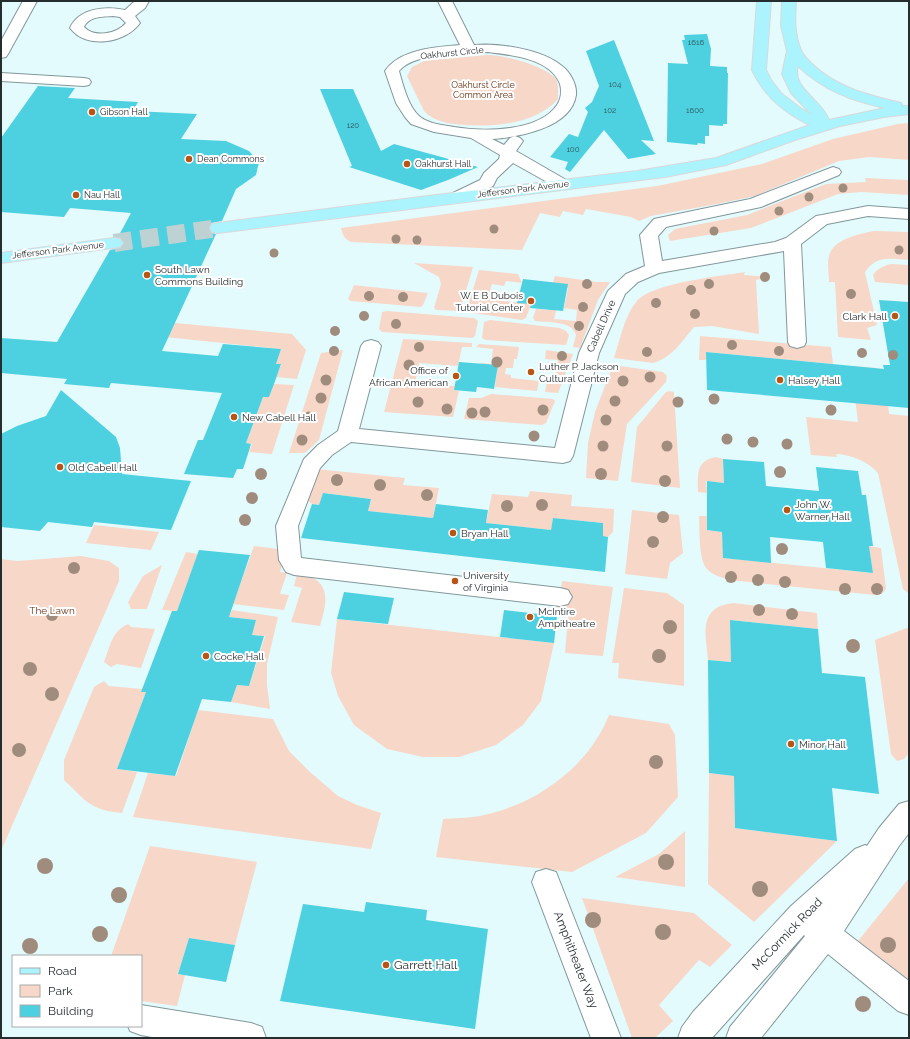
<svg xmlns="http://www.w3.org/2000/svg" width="910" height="1039" font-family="Raleway,sans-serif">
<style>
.green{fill:#f7d7c8}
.building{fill:#4dd0df}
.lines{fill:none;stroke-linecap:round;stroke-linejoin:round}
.major-tunnel{stroke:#bed2d4;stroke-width:18;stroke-dasharray:18 9;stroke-linecap:butt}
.minor-casing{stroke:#82979a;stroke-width:2}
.major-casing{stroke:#d8d9d9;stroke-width:2}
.minor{fill:#fff;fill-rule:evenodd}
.major{fill:#abf4fd;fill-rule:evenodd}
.tree{fill:#9f8c7d}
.poi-dot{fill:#b65516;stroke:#fff;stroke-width:1.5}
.labels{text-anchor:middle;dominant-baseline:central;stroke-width:4;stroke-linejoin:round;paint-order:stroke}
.number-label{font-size:8px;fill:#2f565a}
.far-street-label{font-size:9px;fill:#252d2e;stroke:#fff}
.far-park-label{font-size:9px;fill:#663113;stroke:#fff}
.far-poi-label{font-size:9px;fill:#252d2e;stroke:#fff;text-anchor:start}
.poi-label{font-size:10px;fill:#252d2e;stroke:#fff;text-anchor:start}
.street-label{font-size:10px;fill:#252d2e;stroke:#fff}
.park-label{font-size:10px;fill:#663113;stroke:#fff}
.near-street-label{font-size:12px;fill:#252d2e;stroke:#fff}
.near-poi-label{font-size:12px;fill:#252d2e;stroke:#fff;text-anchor:start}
</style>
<rect width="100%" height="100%" fill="#e4fbfe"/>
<g class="green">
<path d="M487,55c17,0 56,10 68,23 4,5 3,14 3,21 -22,25 -63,28 -94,26 -14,-1 -30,-3 -40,-14l-17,-35 5,-9 12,-6z"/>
<path d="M909,123v37l-39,-3 -31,4 -84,35 -38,8 -66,12 -12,5 -8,-4 -45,-8 -3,6 -20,-4 -3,6 -20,-4 -18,37 -171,-8c-7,-3 -8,-7 -10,-14l316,-42 105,-22 71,-25 65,-15z"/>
<polygon points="865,178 909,180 909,195 861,192 838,194 751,228 670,241 668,235 675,229 747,215 826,184 866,182"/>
<path d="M874,231l35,1v28c-19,-1 -32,-5 -44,12l12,53 -10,3 4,12 -33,-3 -3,-55h-6c0,-8 -2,-18 0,-26 4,-17 30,-22 45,-25z"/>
<polygon points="414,263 473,267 460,311 436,310 434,308 441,284 439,277"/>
<path d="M891,264l18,1v20l-34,-3 -2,-7c5,-7 10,-9 18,-11z"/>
<polygon points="479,270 518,274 522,283 506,281 504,286 492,284 489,294 494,295 493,300 531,304 526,318 522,320 466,312"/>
<path d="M745,272l-1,3 26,2 -14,3 3,54 -47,-8 -18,1c-12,14 -22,31 -41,36l-39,-5c6,-18 10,-42 23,-57 15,-18 84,-25 108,-29z"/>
<path d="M555,276l42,6h13l-12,18 -18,48 -7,-1 3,-12c-4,-15 -28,-12 -41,-14l-2,-3 3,-9 13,1v-4l8,1 -3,12 22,2 1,-11 -13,-2 4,-20 -16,-2z"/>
<polygon points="354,285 362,286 428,293 423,305 421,307 351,301 348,299"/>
<polygon points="387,311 474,318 478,321 475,336 472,338 382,332 379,329 382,312"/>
<polygon points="490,320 560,328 566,331 569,335 566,345 486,340 482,338 484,322"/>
<polygon points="154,321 292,334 306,350 297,379 276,377 281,365 276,364 281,349 146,335"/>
<polygon points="700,336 831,347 833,364 707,352 706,360 699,360"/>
<polygon points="403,339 472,343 472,347 462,347 458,366 419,363 415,383 455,386 454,390 459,391 453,417 384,412"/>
<polygon points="479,344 519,347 517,359 514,359 513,368 506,368 505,374 511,375 511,378 539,381 537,391 495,387 497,369 480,367 481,363 491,364 493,349 476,347"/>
<polygon points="343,350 319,440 305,453 289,453 321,353"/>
<polygon points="546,350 573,354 558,393 545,392 547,382 555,382 558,360 545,359"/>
<polygon points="613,365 663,372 667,376 666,382 627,424 618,481 586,478 588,443 595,412"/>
<path d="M851,366l26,2 6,35 5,1 1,10 20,2v178l-6,-5 -25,-116c-11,-12 -26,-18 -42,-19l1,3 -26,-2 -5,-38 52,5z"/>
<polygon points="274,384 294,385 272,454 249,452 252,444 246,443 263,397 269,397"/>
<polygon points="670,391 674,392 680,488 631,482 637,427 666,392"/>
<polygon points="491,394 553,399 555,401 546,423 542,425 464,419 469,398 481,398"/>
<path d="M716,457l7,2 1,24 -18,-2 1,12 -9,-1c0,-17 -3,-31 18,-35z"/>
<polygon points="316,469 405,478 403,485 439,488 433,518 368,511 371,499 323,493 319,505 312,504 305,498"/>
<polygon points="530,491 572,495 571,506 614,509 613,532 608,537 603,536 603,523 553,518 551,530 486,523 492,494 528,497"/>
<polygon points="632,510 679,515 683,553 670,563 667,579 625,574"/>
<path d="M699,516h8v14l15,2 2,26 149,15 -4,-27 12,2 5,41 -4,5 -7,1 -146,-15c-8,-3 -17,-5 -22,-11 -9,-10 -7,-40 -8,-53z"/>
<polygon points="94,525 159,532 151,550 86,543"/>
<polygon points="254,546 287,550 280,572 287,573 280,594 289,595 284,610 233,604"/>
<polygon points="186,552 198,554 177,611 162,610"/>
<polygon points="81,556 109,561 119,568 119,581 1,851 1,559 17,561"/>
<polygon points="162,565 147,609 131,609 128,602 143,576"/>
<path d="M297,574c6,2 14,3 18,5 17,11 9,33 5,47l-29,-4 11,-34 -8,-2z"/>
<polygon points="562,581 613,587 603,656 565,653 568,617 557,616"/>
<polygon points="624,588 667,593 684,605 684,686 618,678 619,663 612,663"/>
<path d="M733,603l84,10 1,16 -87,-9v42l-23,-2c-1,-17 -8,-40 7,-51 5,-4 13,-5 18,-6z"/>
<polygon points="232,610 278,617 267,664 267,685 270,709 231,702 237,685 249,686 265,636 252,635 256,620 229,617"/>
<polygon points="337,619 554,643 541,701 523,725 496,745 459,757 423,757 387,749 354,725 338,696 331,673"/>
<path d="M128,624l3,3 24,2 -14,39 -24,-4 -6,3 -7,-5c7,-17 7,-30 24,-38z"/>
<polygon points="907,628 909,629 909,753 904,759 897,761 891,754 875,640"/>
<path d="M104,681l5,5 33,3 -1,3h5l-29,77 20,3 -15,41c-32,-3 -36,-12 -58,-33v-20l30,-73z"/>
<polygon points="198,710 273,719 289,751 310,772 338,796 357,805 381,813 371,849 133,817 148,773 176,776"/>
<path d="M609,715l60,9 6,11 3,62 -32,36 -74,39 -136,-15 7,-38c12,-1 25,-1 37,-3 55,-11 108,-48 129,-101z"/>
<polygon points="709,773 734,776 735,828 837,841 754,922 708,884"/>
<polygon points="685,831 685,887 615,877 659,854"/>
<polygon points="150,846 257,862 235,945 189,938 178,974 185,975 177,1006 141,1001 141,956 111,956"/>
<polygon points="909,878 909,982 858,941"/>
<polygon points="582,898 694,913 732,945 710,967 699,960 659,1005 673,1021 655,1038 632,1038"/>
</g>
<g class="building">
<polygon points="707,34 711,49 710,66 727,67 727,73 728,73 727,124 723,124 723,126 709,125 709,136 705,136 705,144 698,143 697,145 667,142 668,63 688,64 682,40 685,40 684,35"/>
<polygon points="614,40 654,141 641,140 656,154 628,159 604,130 570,172 565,169 568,162 550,157 569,134 578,137 588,112 585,108 592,102 599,86 586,51"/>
<polygon points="38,86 75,88 68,98 138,102 133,111 197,114 181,139 226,141 249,151 259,162 256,175 236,189 222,221 211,223 209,229 211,233 216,234 162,351 218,356 223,344 281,349 276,364 281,364 274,384 269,397 263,397 246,443 251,444 247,457 243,469 237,469 233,478 184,474 198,440 203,440 222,393 111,383 109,388 64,384 67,379 1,373 1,338 57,342 110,250 120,248 124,244 121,238 118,237 131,213 70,208 64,217 1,212 1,138"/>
<polygon points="320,89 353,89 381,151 394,144 478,167 448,180 421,190 349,167 352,166"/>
<polygon points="523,279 568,284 563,311 530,308 531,304 517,303"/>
<polygon points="879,300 909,302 909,408 707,390 706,352 884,369 883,365 890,365"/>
<polygon points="459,362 498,365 494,389 477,387 476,392 454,390"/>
<polygon points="61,390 116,437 120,448 122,474 191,481 171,530 94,522 92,527 48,522 40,531 1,527 1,434 17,426 46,416"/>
<polygon points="723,459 764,462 766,486 819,491 816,467 858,471 862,495 866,495 873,546 869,546 873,573 826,568 823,542 770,537 771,563 723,558 722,532 707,530 707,481 724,483"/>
<polygon points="323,493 371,499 368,511 433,518 436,504 488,510 486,523 551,530 553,518 603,523 603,536 608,537 605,572 301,538 312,504 319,505"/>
<polygon points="199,550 250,555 229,617 256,620 252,635 264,636 249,686 237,685 231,702 202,699 175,776 117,769 146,692 141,692 172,611 177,611"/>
<polygon points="344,592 394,598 388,624 337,619"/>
<polygon points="504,610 557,616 554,643 500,637"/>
<polygon points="730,620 818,629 822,673 865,677 879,794 832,788 837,841 735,828 734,776 709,773 708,660 731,662"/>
<polygon points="366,902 427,910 426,920 488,929 475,1029 280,1001 303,904 364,912"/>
<polygon points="189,938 235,945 226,982 178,974"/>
</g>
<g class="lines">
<polyline class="major-tunnel" points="114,243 218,228"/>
<g class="minor-casing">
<g id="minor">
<polygon points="23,1 37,1 8,54 6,57 1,58 1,41"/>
<path d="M135,1h14l-4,7 -10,8 5,7c-14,20 -54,27 -70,5 9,-20 36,-22 55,-18zM113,16l7,1 6,6c-9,11 -32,15 -42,4 5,-11 19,-10 29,-11z"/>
<path d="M438,1h14l22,44c25,-2 68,4 88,21 8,6 15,18 14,29 -5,33 -57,42 -84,44l12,6 6,-7 5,-2 5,2 3,3 -7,10 52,30 2,3 -2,3 -6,2 -6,-2 -43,-24 -16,15 -4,8 -30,14 -6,2 -6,-2 -2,-3 2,-3 29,-14 4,-7 15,-14 1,-4 -29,-17 -37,-6 -23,-8 -6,-7 -9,-14 -11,-32c15,-22 51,-24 75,-26zM488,52c23,3 62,6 72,32 2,7 1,15 -3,21 -18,27 -74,27 -103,22 -11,-2 -26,-3 -35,-11 -11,-10 -16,-31 -20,-45 15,-19 66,-18 89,-19z"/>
<polygon points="1,73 84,78 89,79 91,82 89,85 84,86 1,81"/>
<polygon points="833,167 839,169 841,172 839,175 761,207 666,227 658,236 662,261 775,242 786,238 816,216 822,215 868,206 909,209 909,219 868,216 827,224 801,244 806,342 804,346 797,348 790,346 788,342 784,251 659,273 638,282 625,294 599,353 573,456 570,461 563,463 351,442 332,455 320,468 298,526 301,558 560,588 568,590 572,597 568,604 560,606 294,575 286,572 279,560 276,526 304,459 318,445 338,431 361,346 364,342 371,340 378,342 381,346 359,429 555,448 579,353 608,291 626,274 645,266 640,235 654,219 750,199"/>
<polygon points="909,801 909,833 899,846 844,931 909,981 909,1015 898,1011 828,954 761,1038 726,1038 730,1027 805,936 804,935 712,1038 678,1038 682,1027 693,1012 791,906 855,849 865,845 867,846 879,828 899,804"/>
<polygon points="546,869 556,872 621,1038 591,1038 532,882 536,872"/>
<polygon points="141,1005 251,1023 262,1027 266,1038 157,1038 141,1035 130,1031 128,1026 141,1026"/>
</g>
</g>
<g class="major-casing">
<g id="major">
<path d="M757,1h14l-5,69 5,10 11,14 17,13 13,8 -21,-22 -9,-19 5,-23 -6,-25 1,-25h14c-1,17 -2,33 5,49 2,5 7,10 11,14 25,24 57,31 89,39l2,3h6v8l-25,3 -44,9 -45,14 -69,25 -61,12 -447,56 -6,-1 -2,-4 2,-4 6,-1 210,-27 209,-25 55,-9 24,-4 94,-33c-26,-12 -46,-29 -58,-55zM798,66c25,24 54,35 87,42l-56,12c-7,-20 -38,-32 -31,-54z"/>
<polygon points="114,238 120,239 123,243 120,247 1,263 1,253"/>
</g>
</g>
<use href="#minor" class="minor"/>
<use href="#major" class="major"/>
</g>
<g class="tree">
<circle cx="843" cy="188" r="4.5"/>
<circle cx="809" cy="197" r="4.5"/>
<circle cx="779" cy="211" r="4.5"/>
<circle cx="494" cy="229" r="4.5"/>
<circle cx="714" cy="231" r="4.5"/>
<circle cx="396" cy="239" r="4.5"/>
<circle cx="417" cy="240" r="4.5"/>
<circle cx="899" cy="250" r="4.5"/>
<circle cx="274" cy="253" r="4.5"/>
<circle cx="765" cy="277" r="5"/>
<circle cx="587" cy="284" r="5"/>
<circle cx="709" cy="284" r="5"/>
<circle cx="691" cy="290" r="5"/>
<circle cx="851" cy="294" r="5"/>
<circle cx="369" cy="296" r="5"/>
<circle cx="403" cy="297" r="5"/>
<circle cx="656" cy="303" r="5"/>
<circle cx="583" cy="307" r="5"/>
<circle cx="695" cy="314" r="5"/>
<circle cx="364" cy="316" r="5"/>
<circle cx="396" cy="324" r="5"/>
<circle cx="579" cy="326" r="5"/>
<circle cx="335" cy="331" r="5"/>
<circle cx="732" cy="345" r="5"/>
<circle cx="419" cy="347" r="5"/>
<circle cx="334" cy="351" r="5"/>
<circle cx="779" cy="351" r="5"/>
<circle cx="647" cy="352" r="5"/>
<circle cx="862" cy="353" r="5"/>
<circle cx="893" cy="355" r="5"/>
<circle cx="562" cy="356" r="5"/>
<circle cx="497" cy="362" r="5.5"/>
<circle cx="409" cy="365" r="5.5"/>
<circle cx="650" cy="377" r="5.5"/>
<circle cx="326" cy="380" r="5.5"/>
<circle cx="623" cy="381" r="5.5"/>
<circle cx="321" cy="398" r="5.5"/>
<circle cx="714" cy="399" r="5.5"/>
<circle cx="615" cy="401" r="5.5"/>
<circle cx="418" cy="402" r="5.5"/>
<circle cx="678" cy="402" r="5.5"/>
<circle cx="447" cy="409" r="5.5"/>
<circle cx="543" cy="410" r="5.5"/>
<circle cx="831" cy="410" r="5.5"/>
<circle cx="485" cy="412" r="5.5"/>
<circle cx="472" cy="413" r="5.5"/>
<circle cx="309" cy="417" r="5.5"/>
<circle cx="606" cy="420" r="5.5"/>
<circle cx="534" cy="436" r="5.5"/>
<circle cx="727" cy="439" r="5.5"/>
<circle cx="302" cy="440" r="5.5"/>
<circle cx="753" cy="442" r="5.5"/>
<circle cx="787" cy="444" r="5.5"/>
<circle cx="603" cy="446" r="5.5"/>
<circle cx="667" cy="446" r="5.5"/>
<circle cx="780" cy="472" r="6"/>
<circle cx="261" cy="474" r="6"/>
<circle cx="601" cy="474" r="6"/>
<circle cx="337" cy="480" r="6"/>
<circle cx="665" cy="481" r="6"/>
<circle cx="380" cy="485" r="6"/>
<circle cx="427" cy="495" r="6"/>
<circle cx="252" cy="498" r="6"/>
<circle cx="542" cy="505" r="6"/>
<circle cx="507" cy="506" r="6"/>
<circle cx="663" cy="517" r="6"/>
<circle cx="245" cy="520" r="6"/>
<circle cx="653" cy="542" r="6"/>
<circle cx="782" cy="549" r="6"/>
<circle cx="74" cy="568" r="6"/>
<circle cx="731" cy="577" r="6"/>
<circle cx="758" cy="580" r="6"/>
<circle cx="785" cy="582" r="6"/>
<circle cx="845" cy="589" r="6"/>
<circle cx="877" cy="589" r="6"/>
<circle cx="759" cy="610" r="6"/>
<circle cx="792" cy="614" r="6"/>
<circle cx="52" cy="615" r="6"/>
<circle cx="670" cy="627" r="7"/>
<circle cx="853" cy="646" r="7"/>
<circle cx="659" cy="656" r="7"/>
<circle cx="30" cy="669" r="7"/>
<circle cx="52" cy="694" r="7"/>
<circle cx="19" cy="750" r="7"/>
<circle cx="656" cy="762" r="7"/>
<circle cx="666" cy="862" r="8"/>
<circle cx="45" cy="866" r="8"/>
<circle cx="760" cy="889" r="8"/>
<circle cx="119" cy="895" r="8"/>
<circle cx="593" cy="920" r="8"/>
<circle cx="663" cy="932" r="8"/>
<circle cx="100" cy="934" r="8"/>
<circle cx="888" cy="945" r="8"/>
<circle cx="30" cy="946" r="8"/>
<circle cx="863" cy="1004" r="8"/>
</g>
<g class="poi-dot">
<circle cx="92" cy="112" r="4"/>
<circle cx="189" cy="159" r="4"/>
<circle cx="407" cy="164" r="4"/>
<circle cx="76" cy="195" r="4"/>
<circle cx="147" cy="275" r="4"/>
<circle cx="531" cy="301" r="4"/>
<circle cx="895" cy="316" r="4"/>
<circle cx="531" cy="372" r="4"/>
<circle cx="456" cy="376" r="4"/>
<circle cx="780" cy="380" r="4"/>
<circle cx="234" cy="417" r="4"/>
<circle cx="60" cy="467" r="4"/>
<circle cx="787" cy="510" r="4"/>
<circle cx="453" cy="533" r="4"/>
<circle cx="455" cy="581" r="4"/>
<circle cx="530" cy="617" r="4"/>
<circle cx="206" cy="656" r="4"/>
<circle cx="791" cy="744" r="4"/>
<circle cx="386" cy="965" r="4"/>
</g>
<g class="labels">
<g class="number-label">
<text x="696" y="42">1616</text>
<text x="615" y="84">104</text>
<text x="610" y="110">102</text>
<text x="695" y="110">1600</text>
<text x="353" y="125">120</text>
<text x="573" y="149">100</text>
</g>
<g class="far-street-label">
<text transform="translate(452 53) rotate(-6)">Oakhurst Circle</text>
<text transform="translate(523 189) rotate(-7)">Jefferson Park Avenue</text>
<text transform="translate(58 250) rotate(-7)">Jefferson Park Avenue</text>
</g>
<g class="far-park-label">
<text x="483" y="85">Oakhurst Circle<tspan x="483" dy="10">Common Area</tspan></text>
</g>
<g class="far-poi-label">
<text x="100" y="112">Gibson Hall</text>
<text x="197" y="159">Dean Commons</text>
<text x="415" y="164">Oakhurst Hall</text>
<text x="84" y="195">Nau Hall</text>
</g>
<g class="poi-label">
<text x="155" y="269">South Lawn<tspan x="155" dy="12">Commons Building</tspan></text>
<text x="523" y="295" text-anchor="end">W E B Dubois<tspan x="523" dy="12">Tutorial Center</tspan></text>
<text x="887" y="316" text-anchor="end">Clark Hall</text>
<text x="539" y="366">Luther P. Jackson<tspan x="539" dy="12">Cultural Center</tspan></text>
<text x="448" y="370" text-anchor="end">Office of<tspan x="448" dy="12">African American</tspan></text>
<text x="788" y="380">Halsey Hall</text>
<text x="242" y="417">New Cabell Hall</text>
<text x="68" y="467">Old Cabell Hall</text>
<text x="795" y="504">John W.<tspan x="795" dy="12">Warner Hall</tspan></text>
<text x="461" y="533">Bryan Hall</text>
<text x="463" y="575">University<tspan x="463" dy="12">of Virginia</tspan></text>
<text x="538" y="611">McIntire<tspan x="538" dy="12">Ampitheatre</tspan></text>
<text x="214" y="656">Cocke Hall</text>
<text x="799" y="744">Minor Hall</text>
</g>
<g class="street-label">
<text transform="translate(601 326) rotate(-66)">Cabell Drive</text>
</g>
<g class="park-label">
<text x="52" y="610">The Lawn</text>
</g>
<g class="near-street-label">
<text transform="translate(787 934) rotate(-46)">McCormick Road</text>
<text transform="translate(576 960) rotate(69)">Amphitheater Way</text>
</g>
<g class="near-poi-label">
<text x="394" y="965">Garrett Hall</text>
</g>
</g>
<rect width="910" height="1039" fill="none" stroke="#252d2e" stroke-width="4"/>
<rect x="12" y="955" width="130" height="72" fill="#ffffff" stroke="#a8abab"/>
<rect x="20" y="968" width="20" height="6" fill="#abf4fd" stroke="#a8abab"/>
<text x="48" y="975" font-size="12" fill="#252d2e">Road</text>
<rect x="20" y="985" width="20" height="12" fill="#f7d7c8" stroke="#a8abab"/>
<text x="48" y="995" font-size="12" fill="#252d2e">Park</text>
<rect x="20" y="1005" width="20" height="12" fill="#4dd0df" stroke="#a8abab"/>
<text x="48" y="1015" font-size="12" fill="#252d2e">Building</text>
</svg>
